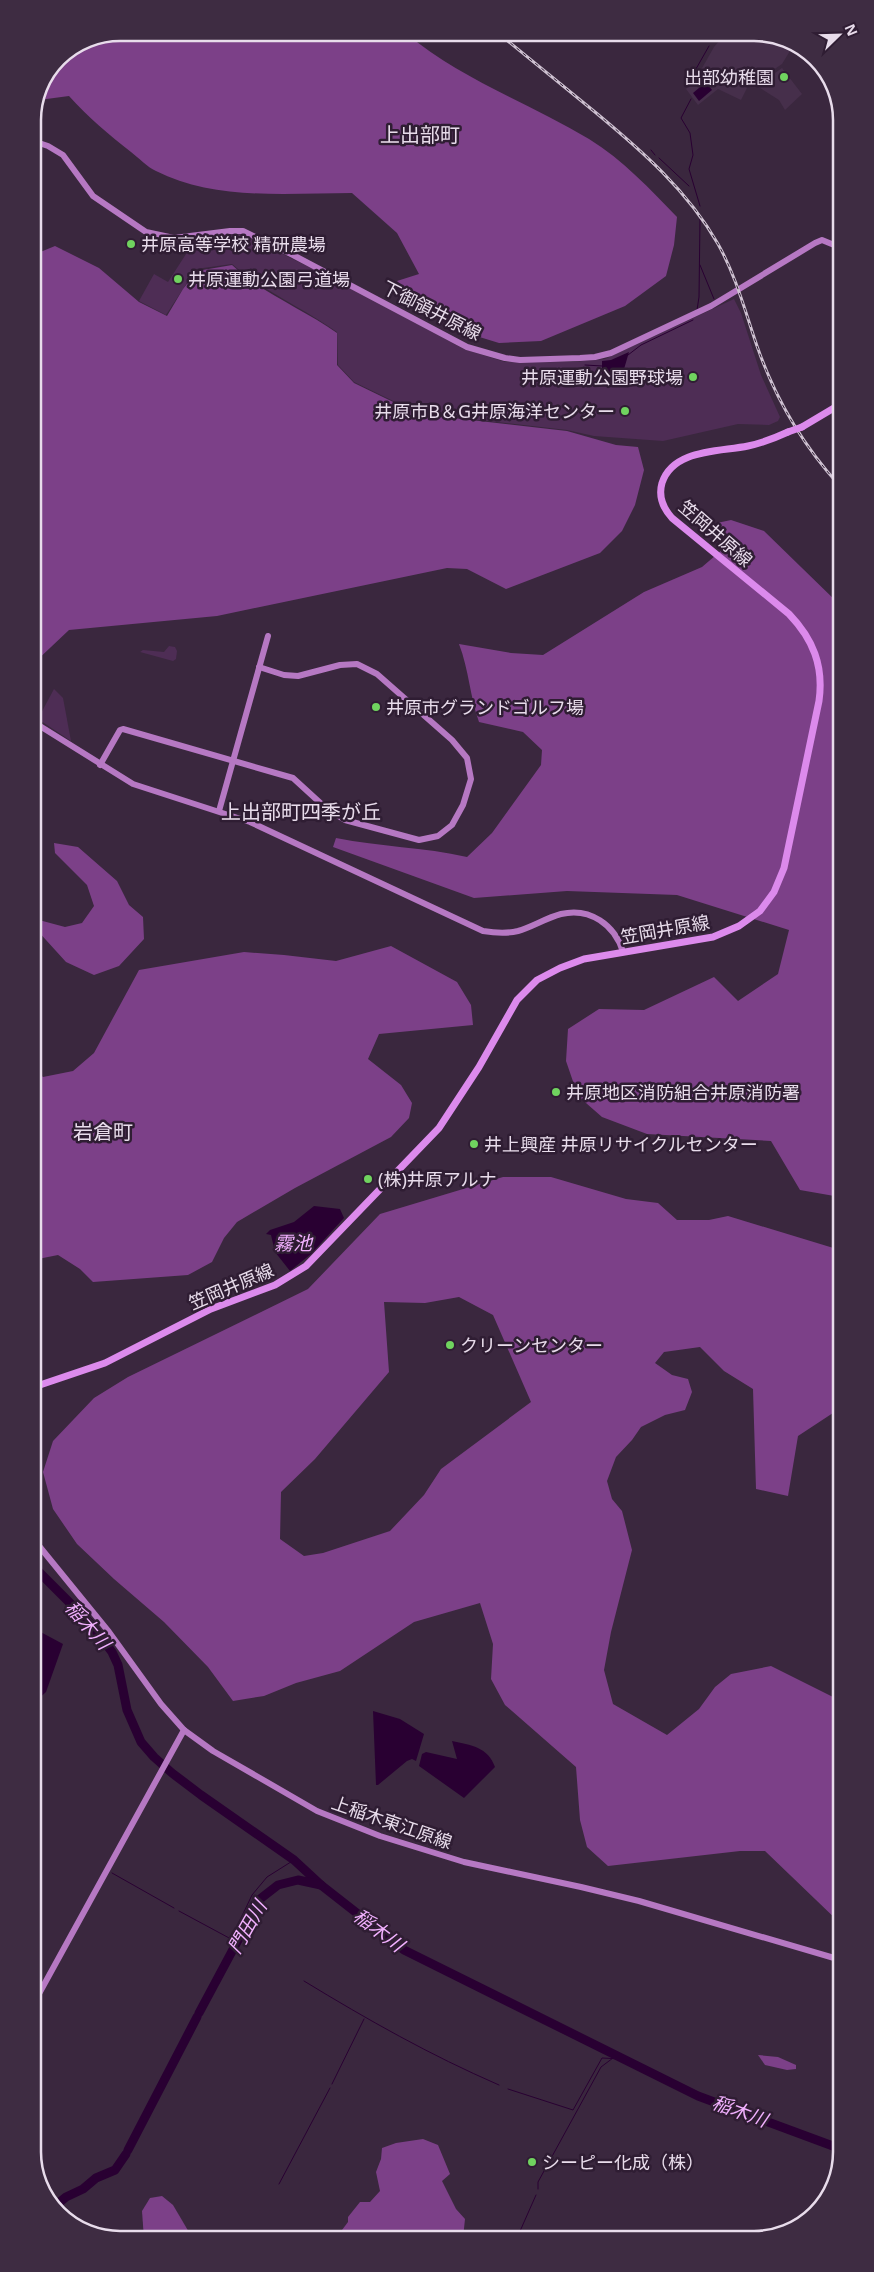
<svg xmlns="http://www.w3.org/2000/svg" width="874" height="2272" font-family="'Noto Sans','Noto Sans JP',sans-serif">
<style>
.built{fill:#462f4b}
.green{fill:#4e2d55}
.forest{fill:#7c4088;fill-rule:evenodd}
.water{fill:#290032}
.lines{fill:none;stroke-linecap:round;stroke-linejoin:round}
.stream{stroke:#290032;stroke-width:1}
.river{stroke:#290032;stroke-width:9}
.secondary{stroke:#b678c3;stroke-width:6}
.primary{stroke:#dc8aec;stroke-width:7}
.rail-casing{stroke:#cec1d1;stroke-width:3}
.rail{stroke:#2f1d33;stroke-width:1;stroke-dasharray:4;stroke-linecap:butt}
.primary-bridge{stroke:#dc8aec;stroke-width:7}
.poi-dot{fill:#70d35f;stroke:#2f1d33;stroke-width:2}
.labels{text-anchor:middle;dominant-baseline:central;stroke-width:5;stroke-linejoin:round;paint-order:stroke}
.poi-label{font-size:18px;fill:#e8dceb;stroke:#2f1d33;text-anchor:start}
.street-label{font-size:18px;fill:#e8dceb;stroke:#2f1d33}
.water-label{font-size:19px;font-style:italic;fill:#f1b0fe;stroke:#2f1d33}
.quarter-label{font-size:20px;fill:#e8dceb;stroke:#2f1d33}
.rim{fill:none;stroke:#e8dceb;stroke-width:2.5}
</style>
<rect width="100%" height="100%" fill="#3a273e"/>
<g class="built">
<polygon points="726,33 760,33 793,46 782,64 754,83 749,84 741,100 718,89 698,105 686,89 697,77 714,47"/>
<polygon points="782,68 802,94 785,110 779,100 757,86"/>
</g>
<g class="green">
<path d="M239,233l93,45 132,71 41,13h67l33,-3 129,-60 7,14 20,62 19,42 -2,4 -9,4 -31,-1 -75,17 -69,-5 -27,-6 -149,-17 -64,-31 -16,-17 -1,-33c-34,-24 -74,-41 -105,-68l-36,5 -30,46 -27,-14 15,-27 14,8 29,-45z"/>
<polygon points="169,646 175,647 177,651 176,659 173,661 140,652 143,650 164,652"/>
<polygon points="54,689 63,698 71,741 41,721 39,717"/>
</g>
<g class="forest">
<path d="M120,33h286c54,46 123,70 183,106 34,21 61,50 88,78l-3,28 -8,31 -41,30 -84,35 -42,2 -26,-8 -42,-20 -34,-34 22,-7 -22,-41 -45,-40c-63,0 -138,8 -196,-22 -9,-4 -17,-13 -25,-19 -22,-17 -43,-35 -62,-56l-30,4 19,-42 29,-19z"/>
<path d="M55,246l44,22 40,34 28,14 16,-27 14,-18 35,-6c30,28 71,44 105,68v32l17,18 64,31 149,17 49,14 22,2 6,23 -9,35 -13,26 -22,22 -94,36 -39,-20 -20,-1 -230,48 -148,14 -36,34v-409z"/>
<path d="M731,520l33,11 75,73 1,593 -40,-7 -29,-49 -124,-7 -45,-17 -24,-21 -12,-35 2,-32 31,-20 45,1 70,-33 24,24 40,-27 11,-44 -112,-35 -110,-4 -93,7 -141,-51 3,-9c44,9 88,9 131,19l25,-24 49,-68 1,-15 -19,-18 -44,-10c-9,-25 -10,-52 -20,-78l52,9 32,2 101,-63 58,-25 21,-18 -6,-26z"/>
<polygon points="54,843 78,847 117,881 129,905 143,917 144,939 119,966 94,975 66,962 36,929 39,920 65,927 82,923 94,906 87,885 55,853"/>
<polygon points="391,946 457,982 471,1005 473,1025 379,1034 368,1059 401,1085 412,1103 409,1118 391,1137 295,1188 237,1222 224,1238 212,1262 188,1275 93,1282 80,1269 58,1255 38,1259 34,1296 34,1069 43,1077 73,1071 94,1053 139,970 244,952 284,955 336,961"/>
<path d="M503,1177h48l75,22 32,4 19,17h32l19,-4 112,34v162l-4,-1 -38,25 -10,60 -32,-7 -3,-100 -29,-18 -24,-24 -36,5 -9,11 17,12 16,4 4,13 -7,18 -20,5 -24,12 -9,13 -16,17 -9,24 5,18 10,12 10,39 -21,82 -7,38 9,34 54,31 32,-26 16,-22 16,-13 40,-8 62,31 8,-4v231l-76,-73h-25l-132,15 -21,-19 -7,-27 -4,-53 -71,-62 -14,-26 2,-35 -13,-41 -66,19 -74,49 -44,12 -32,13 -31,5 -25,-34 -44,-45 -50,-43 -37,-35 -24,-35 -10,-37 10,-31 41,-43 34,-21 180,-88 72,-75zM459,1297l34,18 38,87 -90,67 -17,26 -34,36 -67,22 -19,3 -24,-17 1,-47 34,-33 74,-87 -5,-70 41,1z"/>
<polygon points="758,2055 778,2057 796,2065 796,2069 787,2070 765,2065"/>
<polygon points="423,2139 438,2145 450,2174 442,2181 456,2209 465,2219 463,2238 330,2238 336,2232 342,2230 348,2222 348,2217 360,2202 370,2202 380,2191 376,2172 381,2159 382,2148 396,2143"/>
<polygon points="162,2196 173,2205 193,2239 144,2239 142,2211 150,2198"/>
</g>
<g class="water">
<polygon points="706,82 712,90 699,101 693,93"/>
<polygon points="629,352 622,376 602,376 602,361 611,360"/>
<polygon points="314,1206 340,1209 344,1218 311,1254 290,1271 275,1252 271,1235 266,1234 270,1230 294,1222"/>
<polygon points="35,1629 63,1644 46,1692 35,1702"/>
<polygon points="373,1711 400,1719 424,1734 416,1761 412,1759 407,1761 378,1785 376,1785"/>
<path d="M452,1741c19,4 36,6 43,26l-31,31 -45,-32 3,-12 4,-2 31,7z"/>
</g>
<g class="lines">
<g class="stream">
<polyline points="692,76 709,46"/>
<polyline points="691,99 681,118 690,133 693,155 689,169 700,206"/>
<polyline points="651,150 655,155"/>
<polyline points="659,158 689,186"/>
<polyline points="700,265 714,299"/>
<polyline points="697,310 699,297 700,219"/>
<polyline points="628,355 641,345 693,320"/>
<polyline points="585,365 602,366"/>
<polyline points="112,1873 174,1908"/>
<polyline points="179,1911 231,1939 252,1895 267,1877 294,1860"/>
<path d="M304,1981c64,39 126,74 195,104"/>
<polyline points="332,2084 364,2019"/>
<polyline points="508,2089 573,2110 602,2058 623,2059"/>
<polyline points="279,2184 330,2088"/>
<polyline points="538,2189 538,2182 601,2067 613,2058"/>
<polyline points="517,2238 536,2195"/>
</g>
<g class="river">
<polyline points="35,1568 90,1623 112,1652 118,1665 127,1710 141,1742 154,1757 172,1773 201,1795 294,1860 321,1885 404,1950 698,2096 841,2149"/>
<polyline points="199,2013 260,1899 278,1885 298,1880 321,1885"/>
<polyline points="128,2150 197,2017"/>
<polyline points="55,2206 66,2197 83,2189 96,2178 115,2170 126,2154"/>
</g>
<g class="secondary">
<polyline points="33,141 48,146 63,155 93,196 146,232 174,238 230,231 243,231 293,255 467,347 505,358 520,360 580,358 595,357 611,353 711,306 815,243 822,240 839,247"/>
<path d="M35,723l98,61 117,38 233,109c12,2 23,3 35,0 14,-4 28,-13 43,-17 29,-7 54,11 62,38"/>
<polyline points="100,765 120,730 123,729 293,778 328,810 345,820 419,840 438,836 452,825 463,805 471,779 467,758 452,740 377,674 357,664 340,665 298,676 284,675 259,667"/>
<polyline points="219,811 268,636"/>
<polyline points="35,1541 109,1632 161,1704 184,1730 213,1751 317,1811 380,1836 464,1862 581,1887 639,1901 841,1960"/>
<polyline points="35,2001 184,1730"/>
</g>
<g class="primary">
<polyline points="802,427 839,405"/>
<path d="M34,1387l71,-24 106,-54 64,-24 31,-19 133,-138 40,-61 38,-67 20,-20 23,-12 24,-9 129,-22 26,-11 21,-15 14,-19 10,-24 35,-167c5,-35 -6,-62 -30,-87l-117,-96c-9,-10 -14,-21 -10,-35 11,-34 57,-31 86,-37 14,-3 27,-8 40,-14"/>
</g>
<g class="rail-casing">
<path id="rail" d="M498,33c32,26 64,52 97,79 47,39 92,78 123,132 18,32 27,67 39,102 18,52 45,98 82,139"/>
</g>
<use href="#rail" class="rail"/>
<polyline class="primary-bridge" points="788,432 802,427"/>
</g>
<g class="poi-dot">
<circle cx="784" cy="77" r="5"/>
<circle cx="131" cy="244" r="5"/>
<circle cx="178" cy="279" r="5"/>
<circle cx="693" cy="377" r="5"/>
<circle cx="625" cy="411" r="5"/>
<circle cx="376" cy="707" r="5"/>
<circle cx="556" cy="1092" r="5"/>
<circle cx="474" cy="1144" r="5"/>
<circle cx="368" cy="1179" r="5"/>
<circle cx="450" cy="1345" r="5"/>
<circle cx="532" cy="2162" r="5"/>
</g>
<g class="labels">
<g class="poi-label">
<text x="774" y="77" text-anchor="end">出部幼稚園</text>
<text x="141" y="244">井原高等学校 精研農場</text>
<text x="188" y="279">井原運動公園弓道場</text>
<text x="683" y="377" text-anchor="end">井原運動公園野球場</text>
<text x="615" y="411" text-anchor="end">井原市B＆G井原海洋センター</text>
<text x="386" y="707">井原市グランドゴルフ場</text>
<text x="566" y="1092">井原地区消防組合井原消防署</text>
<text x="484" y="1144">井上興産 井原リサイクルセンター</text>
<text x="378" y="1179">(株)井原アルナ</text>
<text x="460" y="1345">クリーンセンター</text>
<text x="542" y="2162">シーピー化成（株）</text>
</g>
<g class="street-label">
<text transform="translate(432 310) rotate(27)">下御領井原線</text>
<text transform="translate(716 533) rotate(41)">笠岡井原線</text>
<text transform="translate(665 929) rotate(-10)">笠岡井原線</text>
<text transform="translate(231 1286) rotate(-23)">笠岡井原線</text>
<text transform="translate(392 1822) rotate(19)">上稲木東江原線</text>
</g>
<g class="water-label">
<text x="293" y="1243">霧池</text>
<text transform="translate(88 1625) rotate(49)">稲木川</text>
<text transform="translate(247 1927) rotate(-60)">門田川</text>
<text transform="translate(379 1930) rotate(37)">稲木川</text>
<text transform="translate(740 2111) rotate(20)">稲木川</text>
</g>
<g class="quarter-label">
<text x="420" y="134">上出部町</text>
<text x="301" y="811">上出部町四季が丘</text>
<text x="103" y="1131">岩倉町</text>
</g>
</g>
<path d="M0 0H874V2272H0ZM120 41H754A79 79 0 0 1 833 120V2152A79 79 0 0 1 754 2231H120A79 79 0 0 1 41 2152V120A79 79 0 0 1 120 41Z" fill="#3e2c42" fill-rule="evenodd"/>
<path class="rim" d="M120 41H754A79 79 0 0 1 833 120V2152A79 79 0 0 1 754 2231H120A79 79 0 0 1 41 2152V120A79 79 0 0 1 120 41Z"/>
<g transform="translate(839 35) rotate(67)" stroke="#2f1d33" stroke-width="4" paint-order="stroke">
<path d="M0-4L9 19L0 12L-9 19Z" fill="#e8dceb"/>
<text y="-8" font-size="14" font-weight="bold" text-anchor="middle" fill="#e8dceb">N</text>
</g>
</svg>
